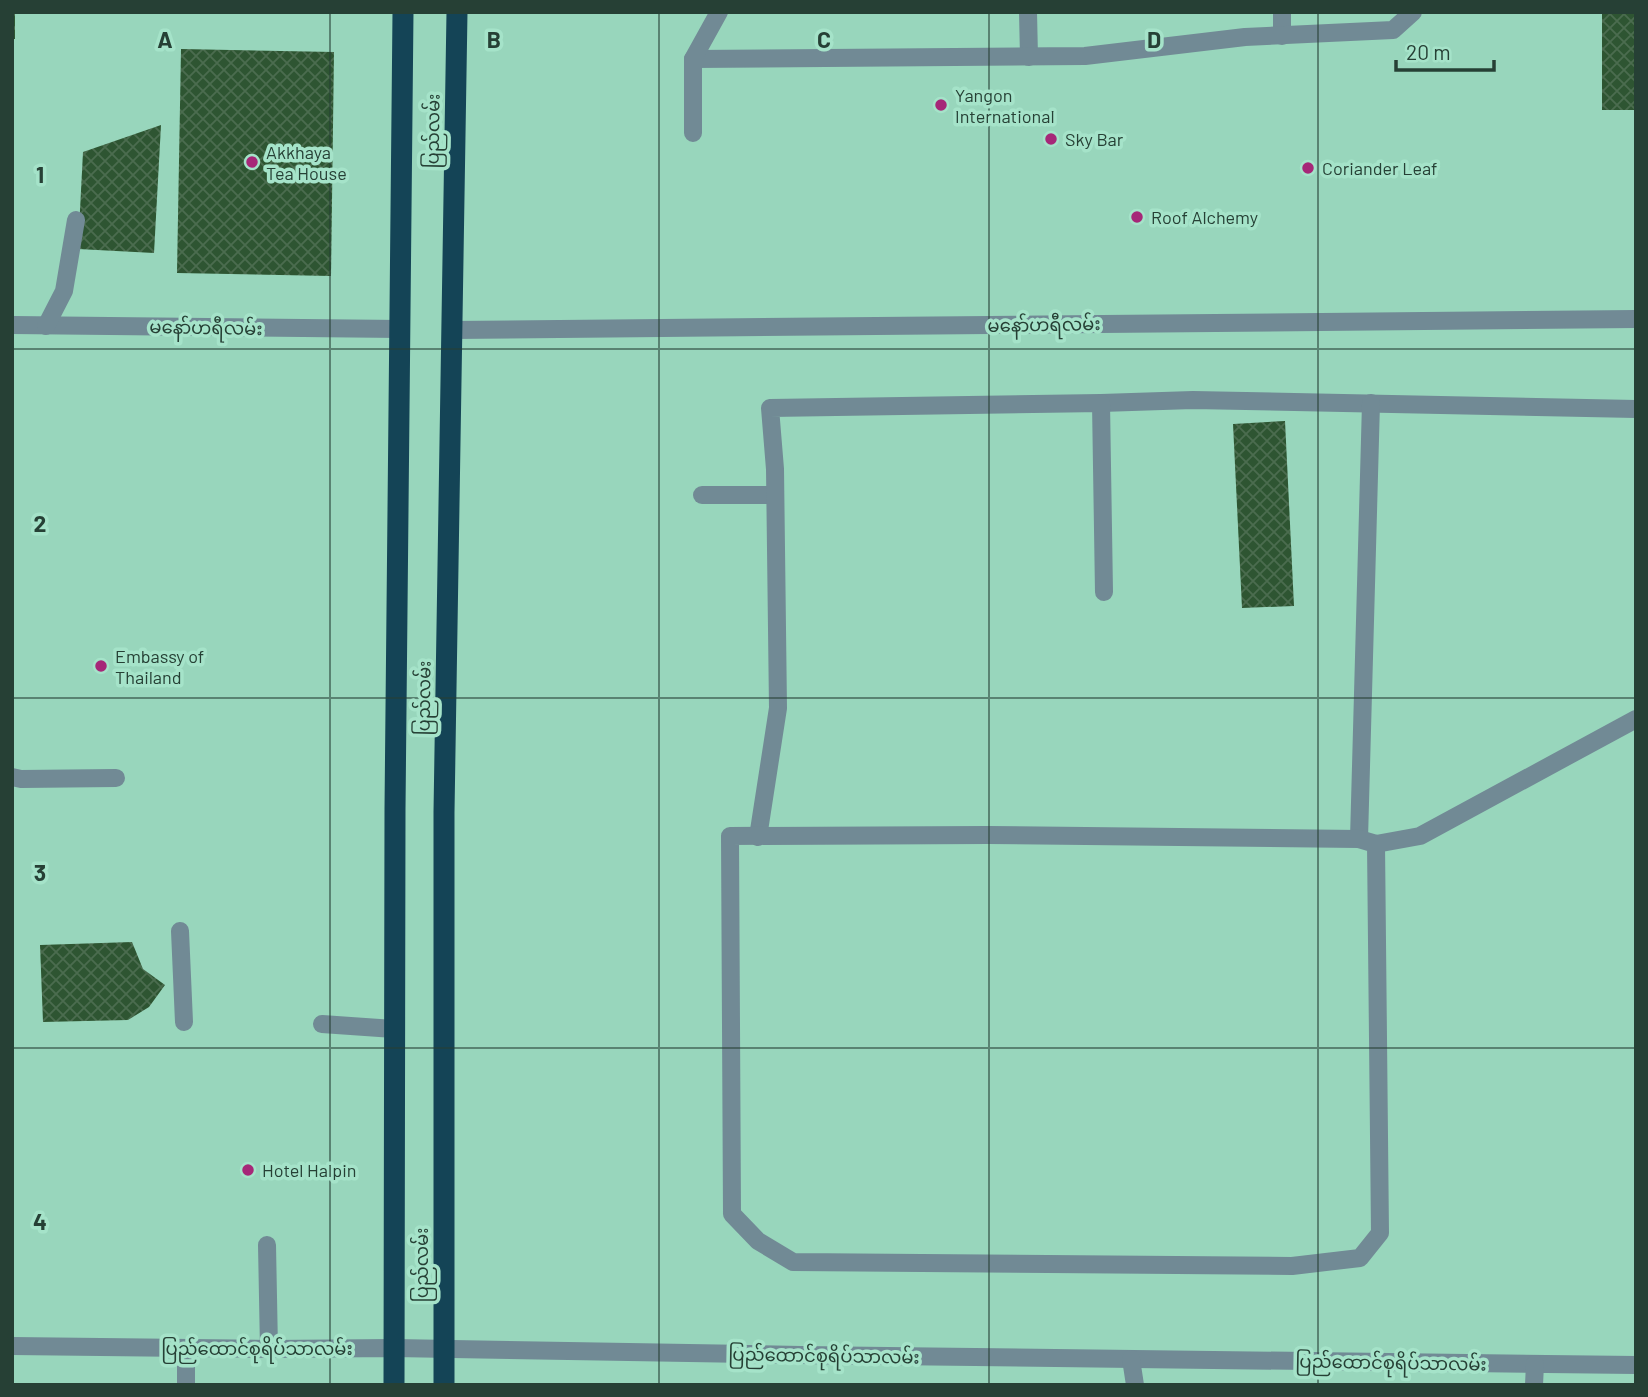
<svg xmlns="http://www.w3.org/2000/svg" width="1648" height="1397" font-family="Barlow,'Noto Sans Myanmar',sans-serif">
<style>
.building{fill:url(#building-cross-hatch)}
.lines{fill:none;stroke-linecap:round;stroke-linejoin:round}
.minor{stroke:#718a95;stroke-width:18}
.highway{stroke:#144456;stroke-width:21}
.grid{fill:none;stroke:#264035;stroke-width:2;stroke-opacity:0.55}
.poi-dot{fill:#a62778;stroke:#a5e3c9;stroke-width:2.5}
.labels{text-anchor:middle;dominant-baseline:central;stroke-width:7;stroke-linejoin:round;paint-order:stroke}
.poi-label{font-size:18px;fill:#264035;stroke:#a5e3c9;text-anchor:start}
.street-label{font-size:18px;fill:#264035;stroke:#a5e3c9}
.grid-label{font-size:23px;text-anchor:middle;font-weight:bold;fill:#264035;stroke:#a5e3c9;stroke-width:7;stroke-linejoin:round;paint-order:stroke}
</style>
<defs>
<pattern id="building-cross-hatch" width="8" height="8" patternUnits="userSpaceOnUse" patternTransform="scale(1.75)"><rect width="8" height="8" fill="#2e5532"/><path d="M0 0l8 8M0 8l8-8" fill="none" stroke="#4b6c4f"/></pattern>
</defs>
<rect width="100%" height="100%" fill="#98d6bc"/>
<g class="building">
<rect x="12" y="12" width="3" height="27"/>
<rect x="1602" y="12" width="34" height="98"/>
<polygon points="181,49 334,52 331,276 177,273"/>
<polygon points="161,125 154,253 78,249 83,152"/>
<polygon points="1285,421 1294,606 1242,608 1233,424"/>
<polygon points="132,942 143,969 165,985 149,1007 128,1020 43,1022 40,945"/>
</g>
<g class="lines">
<g class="minor">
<polyline points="1028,12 1029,57"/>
<polyline points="1282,36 1282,12"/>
<polyline points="693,59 1085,56 1245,37 1393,30 1413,12"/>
<polyline points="693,133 693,59 719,12"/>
<polyline points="12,325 401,329"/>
<polyline points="46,326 64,291 76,220"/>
<polyline points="452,330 1636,319"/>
<polyline points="1101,403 1193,400 1636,409"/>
<polyline points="702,495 775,495"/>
<polyline points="12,777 21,779 116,778"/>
<polyline points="758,837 778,708 775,469 770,408 1101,403 1104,592"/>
<polyline points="1359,839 1371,403"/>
<polyline points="1376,844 1380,1233 1360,1258 1292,1266 793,1262 758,1241 732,1214 730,836 988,835 1359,839 1376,844 1420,836 1636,719"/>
<polyline points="180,931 184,1022"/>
<polyline points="322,1024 394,1029"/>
<polyline points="267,1245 269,1349"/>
<polyline points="12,1346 269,1349 394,1348 801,1355 1636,1365"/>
<polyline points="186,1348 186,1385"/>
<polyline points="1131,1359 1135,1385"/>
<polyline points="1534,1385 1535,1364"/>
</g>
<g class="highway">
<polyline points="394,1385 395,809 403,12"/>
<polyline points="444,1385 444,812 457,12"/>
</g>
</g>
<path class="grid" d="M330,12v1373M659,12v1373M989,12v1373M1318,12v1373M12,349h1624M12,698h1624M12,1048h1624"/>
<g class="poi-dot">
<circle cx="941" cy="105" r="7"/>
<circle cx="1051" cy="139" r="7"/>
<circle cx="252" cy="162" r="7"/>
<circle cx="1308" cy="168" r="7"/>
<circle cx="1137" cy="217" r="7"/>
<circle cx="101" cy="666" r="7"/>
<circle cx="248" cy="1170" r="7"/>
</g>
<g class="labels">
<g class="poi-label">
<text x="955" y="95">Yangon<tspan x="955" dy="21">International</tspan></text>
<text x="1065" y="139">Sky Bar</text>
<text x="266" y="152">Akkhaya<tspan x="266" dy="21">Tea House</tspan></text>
<text x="1322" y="168">Coriander Leaf</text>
<text x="1151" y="217">Roof Alchemy</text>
<text x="115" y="656">Embassy of<tspan x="115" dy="21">Thailand</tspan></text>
<text x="262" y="1170">Hotel Halpin</text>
</g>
<g class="street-label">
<text transform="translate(432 131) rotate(-89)">ပြည်လမ်း</text>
<text transform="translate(1044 324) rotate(-1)">မနော်ဟရီလမ်း</text>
<text transform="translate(206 327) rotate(1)">မနော်ဟရီလမ်း</text>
<text transform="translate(423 698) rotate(-89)">ပြည်လမ်း</text>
<text transform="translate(421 1265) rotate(-90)">ပြည်လမ်း</text>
<text x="257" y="1348">ပြည်ထောင်စုရိပ်သာလမ်း</text>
<text transform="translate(824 1355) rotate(1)">ပြည်ထောင်စုရိပ်သာလမ်း</text>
<text transform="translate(1391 1362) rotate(1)">ပြည်ထောင်စုရိပ်သာလမ်း</text>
</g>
</g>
<g class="grid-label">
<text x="165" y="48">A</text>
<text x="494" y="48">B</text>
<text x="824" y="48">C</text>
<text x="1154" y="48">D</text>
<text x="40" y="183">1</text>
<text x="40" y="532">2</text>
<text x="40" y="881">3</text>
<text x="40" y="1230">4</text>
</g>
<rect width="1648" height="1397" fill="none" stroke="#264035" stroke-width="28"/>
<path d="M1396 60v10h98v-10" fill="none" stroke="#264035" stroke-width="3.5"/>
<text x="1406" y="60" font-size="21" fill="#264035" stroke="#a5e3c9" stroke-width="5" paint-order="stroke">20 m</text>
</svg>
